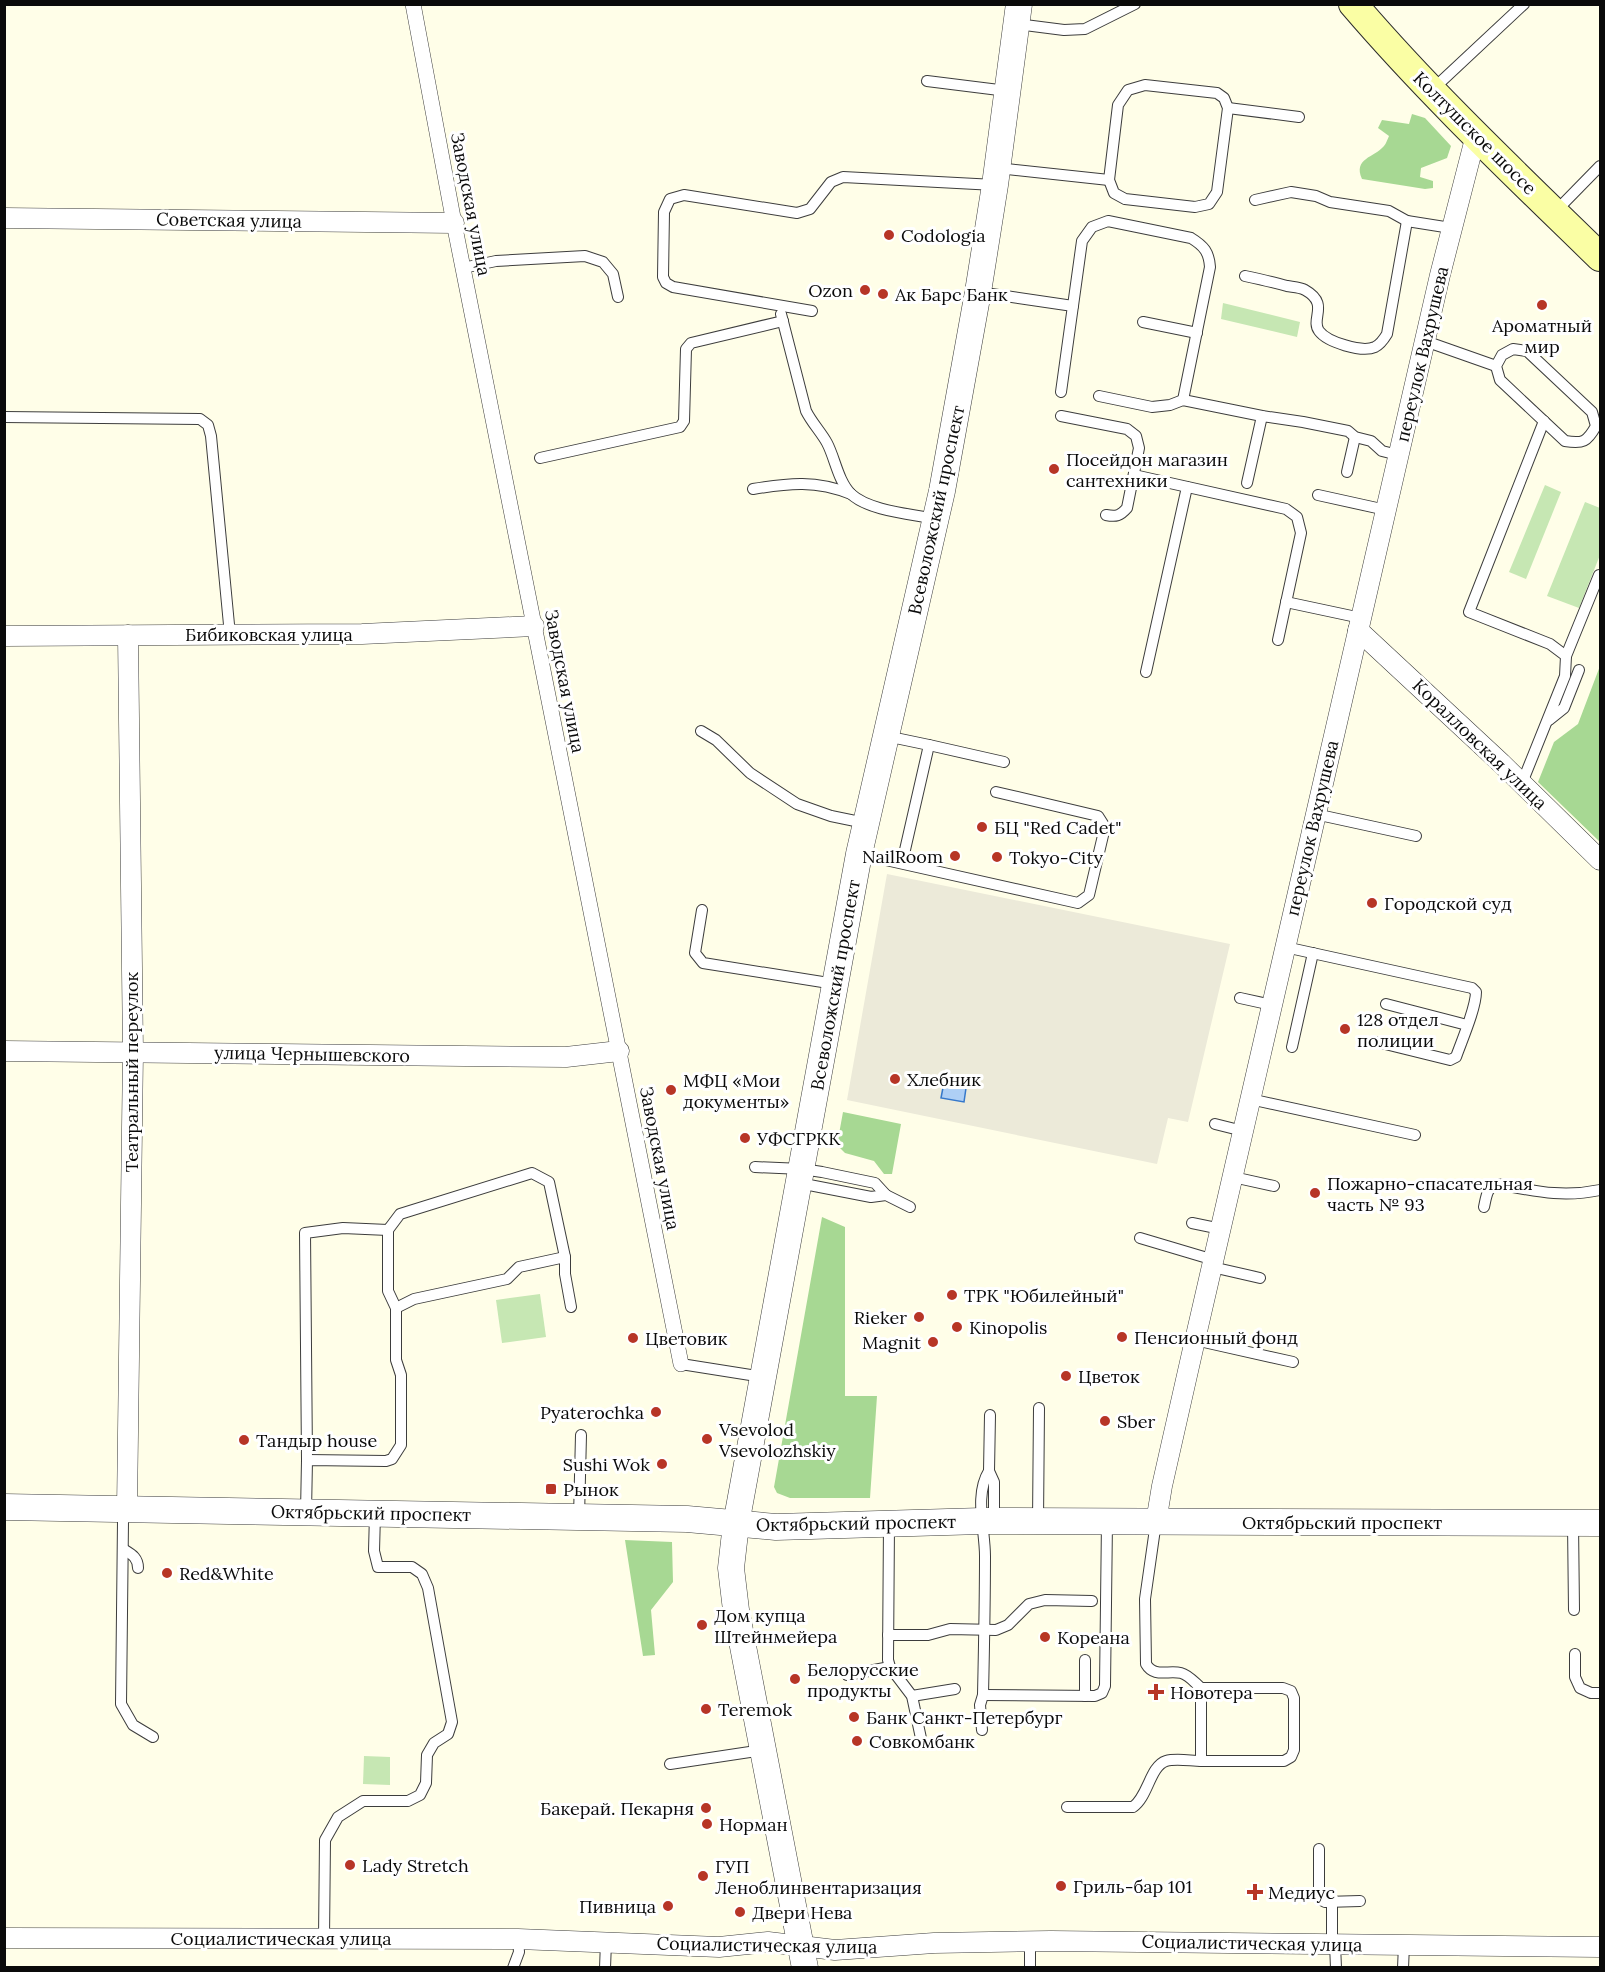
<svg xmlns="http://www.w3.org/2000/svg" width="1605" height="1972" font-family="Lora,serif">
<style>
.green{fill:#c6e7b3}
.forest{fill:#a7d893}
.plaza{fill:#ecead9}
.water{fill:#aecff5;stroke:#3678ca;stroke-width:1.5}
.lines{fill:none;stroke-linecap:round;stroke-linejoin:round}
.service-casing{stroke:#3d3d3d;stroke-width:12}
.pedestrian-casing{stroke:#3d3d3d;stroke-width:16}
.minor-casing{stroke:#3d3d3d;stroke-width:21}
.tertiary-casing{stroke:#3d3d3d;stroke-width:27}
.secondary-casing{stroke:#2c2c2c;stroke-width:30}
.service{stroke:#fff;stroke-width:10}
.pedestrian{stroke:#fff;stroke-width:15}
.minor{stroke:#fff;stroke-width:20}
.tertiary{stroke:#fff;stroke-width:26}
.secondary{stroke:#fafea4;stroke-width:28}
.poi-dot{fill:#b73526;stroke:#fff;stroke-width:2}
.labels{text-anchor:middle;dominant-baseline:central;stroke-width:6;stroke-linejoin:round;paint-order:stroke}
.street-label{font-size:18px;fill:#0a0a0a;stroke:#fff}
.poi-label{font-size:18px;fill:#0a0a0a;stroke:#fff;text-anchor:start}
</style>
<rect width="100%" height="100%" fill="#fffee8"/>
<g class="green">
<polygon points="1223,303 1300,322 1297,337 1221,319"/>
<polygon points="1545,485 1561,492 1526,579 1509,572"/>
<polygon points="1585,502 1600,508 1600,555 1579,608 1547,596"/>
<polygon points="540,1294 546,1337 502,1343 496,1300"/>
<polygon points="364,1756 390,1757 390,1785 363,1784"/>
</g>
<g class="forest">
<path d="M1412,114l13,4 26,28 -4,12 -26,10 -1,9 13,4v7l-8,1 -63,-10c-9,-21 12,-21 22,-33 2,-2 4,-8 5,-10l-11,-8 4,-8 27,4z"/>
<polygon points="1600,666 1600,842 1538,782 1554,742 1578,724"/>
<polygon points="843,1112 901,1124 892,1174 884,1174 874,1161 845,1153 837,1145"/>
<polygon points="822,1217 845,1227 845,1396 877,1396 870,1498 790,1498 777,1493 774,1487"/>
<polygon points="625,1540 672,1542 673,1582 651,1610 655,1655 643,1656"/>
</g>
<polygon class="plaza" points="887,874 1230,944 1188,1122 1168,1118 1157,1164 847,1100"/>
<polygon class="water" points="945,1077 967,1081 964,1102 941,1098"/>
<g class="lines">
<g class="service-casing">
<g id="service">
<polyline points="1017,24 1064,30 1085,29 1135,4"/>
<polyline points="927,81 1007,91"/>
<polygon points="1145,85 1217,93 1224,98 1228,108 1217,192 1209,204 1195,207 1125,199 1114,193 1109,180 1118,105 1128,90"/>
<polyline points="1432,90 1524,4"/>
<polyline points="1228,108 1299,117"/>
<polyline points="998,168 1109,180"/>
<polyline points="1255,200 1291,192 1316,196 1330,202 1389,211 1407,221 1451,228"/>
<polyline points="1555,212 1600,166"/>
<polyline points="463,268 496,261 585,256 603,262 613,274 618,297"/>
<path d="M1245,276c14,3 28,6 42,10 5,1 13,1 18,4 25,14 5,29 14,41 8,11 43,22 56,16 6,-3 9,-8 12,-13l20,-113"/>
<polyline points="978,292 1073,306"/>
<polyline points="812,311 673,287 666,283 663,277 664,212 670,199 684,195 797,213 810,209 831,182 843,177 995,185"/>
<path d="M781,314l25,97c6,12 15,21 21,32 8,15 11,38 24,51 18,17 61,20 85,25"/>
<polyline points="1143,322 1197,333"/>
<polyline points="1425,341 1496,366"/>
<path d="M1513,349l14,2 65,61 4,14c-9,16 -13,18 -31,15l-65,-61 -4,-14 6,-11z"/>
<path d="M1061,392l21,-151 10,-14 16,-6 83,17c13,8 18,14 19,29l-27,133"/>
<polyline points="1099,396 1152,407 1170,405 1183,400 1262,416 1303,422 1348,431 1355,437 1371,441 1382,451 1398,455"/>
<path d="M1061,416l66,13 9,7 3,12 -12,60c-7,8 -11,9 -21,7"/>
<polyline points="4,417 200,419 208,425 211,436 230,635"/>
<polyline points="540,458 680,427 684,421 686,349 691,343 783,321"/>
<polyline points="1347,472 1355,437"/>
<polyline points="1134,475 1286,509 1297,517 1301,533 1278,640"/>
<polyline points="1247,483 1262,416"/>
<path d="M753,489c36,-6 63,-9 98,5"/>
<polyline points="1318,495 1386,510"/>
<polyline points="1286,602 1361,618"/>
<polyline points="1566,656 1599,575"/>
<polyline points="1146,672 1187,487"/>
<polyline points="1549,720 1564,708 1579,670"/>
<polyline points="701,731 716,740 750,773 797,804 831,816 865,823"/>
<polyline points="886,736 929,745 902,863"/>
<polyline points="929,745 1004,762"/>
<polyline points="1522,783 1565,676 1566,656 1550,644 1469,612 1544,421"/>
<polyline points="1315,814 1416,836"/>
<polyline points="859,854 1078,903 1089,895 1105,827 1098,816 996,792"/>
<polyline points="702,910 695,953 703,963 835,984"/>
<path d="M1285,947l187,41 4,4c0,16 -14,48 -20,65l-6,3 -73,-18"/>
<polyline points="1240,998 1272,1005"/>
<polyline points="1386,1004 1467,1025"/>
<polyline points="1292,1047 1313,953"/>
<polyline points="1250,1099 1415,1135"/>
<polyline points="1215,1124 1243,1131"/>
<polyline points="755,1167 802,1169 822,1172 875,1183 886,1195"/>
<polyline points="1233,1177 1274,1186"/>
<polyline points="799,1183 871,1197 886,1195 910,1207"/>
<path d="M1484,1207c2,-9 3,-21 13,-23 38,7 65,14 103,6"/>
<polyline points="1192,1223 1221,1229"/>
<polyline points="1140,1238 1214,1260"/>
<polyline points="1212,1267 1260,1278"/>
<polyline points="396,1308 414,1299 507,1279 519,1267 565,1257"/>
<polyline points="1195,1340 1293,1362"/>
<polyline points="681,1364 763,1377"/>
<polyline points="990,1415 989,1471 994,1482 994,1521"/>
<polyline points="307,1460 305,1233 343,1228 388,1230 400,1214 532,1173 549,1182 565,1257 565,1274 571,1307"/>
<polyline points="127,1509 123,1521 121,1704 133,1725 153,1737"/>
<polyline points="306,1512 307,1460 386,1461 392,1459 401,1445 401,1375 396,1360 396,1308 388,1291 388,1230"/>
<polyline points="579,1517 581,1435"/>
<polyline points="1038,1521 1039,1408"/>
<path d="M1156,1522l-11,77 1,65c8,14 22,6 35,9 8,2 14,10 20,15v73h83l7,-4 3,-7v-52l-3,-7 -8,-3h-82"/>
<polyline points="1573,1523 1574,1610"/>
<polyline points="889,1524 888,1660 890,1667 912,1696 922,1743"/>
<path d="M123,1549c8,5 15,8 15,19"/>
<polyline points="888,1635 928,1635 950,1629 996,1630 1008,1625 1029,1604 1045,1600 1092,1601"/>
<polyline points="1575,1654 1575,1677 1580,1688 1591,1693 1600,1693"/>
<polyline points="847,1675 890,1667"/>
<polyline points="983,1695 1095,1696 1102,1693 1105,1686 1107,1521"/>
<polyline points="912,1696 955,1689"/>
<polyline points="1085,1696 1085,1660"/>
<path d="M982,1730l-2,-25 3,-10c1,-46 2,-92 2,-139 0,-27 -11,-61 4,-85"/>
<polyline points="670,1764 763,1750"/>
<path d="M1067,1807h66c15,-10 17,-41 33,-46 10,-3 25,0 35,0"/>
<polyline points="1319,1849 1319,1896 1321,1900 1325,1902 1360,1901"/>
<polyline points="1332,1902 1332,1944"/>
<polyline points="324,1938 325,1840 338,1817 363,1801 408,1801 420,1795 426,1783 427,1755 434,1743 448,1734 452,1722 428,1588 422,1574 412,1567 378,1567 374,1551 375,1514"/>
<polyline points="1030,1941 1030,1968"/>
<polyline points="1335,1944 1336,1968"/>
<polyline points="513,1968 519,1952 518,1939"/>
<polyline points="605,1968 606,1942"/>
<polyline points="1403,1968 1404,1945"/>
</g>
</g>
<g class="pedestrian-casing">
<polyline id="pedestrian" points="413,4 454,223 681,1364"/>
</g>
<g class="minor-casing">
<g id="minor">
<polyline points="4,218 454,223"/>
<polyline points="1358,630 1501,763 1600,860"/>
<polyline points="4,636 362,634 534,626"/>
<polyline points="4,1051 566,1057 619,1051"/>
<polyline points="127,1509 133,1052 128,635"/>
<polyline points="1156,1522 1162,1486 1195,1340 1440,275 1476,135"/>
<polyline points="4,1938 518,1939 719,1947 768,1942 835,1950 934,1943 1051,1941 1600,1947"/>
</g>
</g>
<g class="tertiary-casing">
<g id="tertiary">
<polyline points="4,1507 687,1519 776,1527 982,1521 1600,1523"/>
<polyline points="805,1968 736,1610 731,1568 736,1524 859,854 942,491 978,292 995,185 1019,4"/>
</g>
</g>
<g class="secondary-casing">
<path id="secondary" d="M1353,4c77,90 163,171 247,253"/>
</g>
<use href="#service" class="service"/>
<use href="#pedestrian" class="pedestrian"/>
<use href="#minor" class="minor"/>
<use href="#tertiary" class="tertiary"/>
<use href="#secondary" class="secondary"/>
</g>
<g class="poi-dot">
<circle cx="889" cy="235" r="6"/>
<circle cx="865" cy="290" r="6"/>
<circle cx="883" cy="294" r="6"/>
<circle cx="1542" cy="305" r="6"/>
<circle cx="1054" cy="469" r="6"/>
<circle cx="982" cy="827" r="6"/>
<circle cx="955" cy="856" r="6"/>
<circle cx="997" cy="857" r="6"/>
<circle cx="1372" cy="903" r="6"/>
<circle cx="1345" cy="1029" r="6"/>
<circle cx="895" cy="1079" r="6"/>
<circle cx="671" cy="1090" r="6"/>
<circle cx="745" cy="1138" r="6"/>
<circle cx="1315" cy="1193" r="6"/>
<circle cx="952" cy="1295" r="6"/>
<circle cx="919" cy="1317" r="6"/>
<circle cx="957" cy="1327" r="6"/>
<circle cx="1122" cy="1337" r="6"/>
<circle cx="633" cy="1338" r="6"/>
<circle cx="933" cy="1342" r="6"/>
<circle cx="1066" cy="1376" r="6"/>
<circle cx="656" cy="1412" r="6"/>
<circle cx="1105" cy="1421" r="6"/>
<circle cx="707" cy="1439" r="6"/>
<circle cx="244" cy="1440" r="6"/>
<circle cx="662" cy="1464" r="6"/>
<rect x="545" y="1483" width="12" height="12" rx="3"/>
<circle cx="167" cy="1573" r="6"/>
<circle cx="702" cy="1625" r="6"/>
<circle cx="1045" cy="1637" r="6"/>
<circle cx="795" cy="1679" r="6"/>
<path d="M1153 1683h6v6h6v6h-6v6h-6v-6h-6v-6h6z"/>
<circle cx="706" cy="1709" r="6"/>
<circle cx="854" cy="1717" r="6"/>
<circle cx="857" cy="1741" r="6"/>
<circle cx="706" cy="1808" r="6"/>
<circle cx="707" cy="1824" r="6"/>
<circle cx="350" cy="1865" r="6"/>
<circle cx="703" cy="1876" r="6"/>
<circle cx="1061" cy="1886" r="6"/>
<path d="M1252 1883h6v6h6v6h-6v6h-6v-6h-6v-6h6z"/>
<circle cx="668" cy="1906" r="6"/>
<circle cx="740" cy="1912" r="6"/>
</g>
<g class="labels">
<g class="street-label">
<text transform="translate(1475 133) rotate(45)">Колтушское шоссе</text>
<text transform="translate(471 204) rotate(79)">Заводская улица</text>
<text transform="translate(229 220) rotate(1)">Советская улица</text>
<text transform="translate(1422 354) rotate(-77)">переулок Вахрушева</text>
<text transform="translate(936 510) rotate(-78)">Всеволожский проспект</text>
<text x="269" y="634">Бибиковская улица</text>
<text transform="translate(565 681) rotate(79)">Заводская улица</text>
<text transform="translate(1480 744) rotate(44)">Коралловская улица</text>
<text transform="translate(1312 828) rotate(-77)">переулок Вахрушева</text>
<text transform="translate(835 985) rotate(-80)">Всеволожский проспект</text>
<text transform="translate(312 1054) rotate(1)">улица Чернышевского</text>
<text transform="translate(131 1072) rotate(-90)">Театральный переулок</text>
<text transform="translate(660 1158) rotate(79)">Заводская улица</text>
<text transform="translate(371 1513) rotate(1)">Октябрьский проспект</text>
<text x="1342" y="1522">Октябрьский проспект</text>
<text transform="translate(856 1523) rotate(-1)">Октябрьский проспект</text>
<text x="281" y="1938">Социалистическая улица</text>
<text transform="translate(1252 1943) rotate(1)">Социалистическая улица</text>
<text transform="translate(767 1945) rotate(1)">Социалистическая улица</text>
</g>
<g class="poi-label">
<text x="901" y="235">Codologia</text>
<text x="853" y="290" text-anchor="end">Ozon</text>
<text x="895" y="294">Ак Барс Банк</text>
<text x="1542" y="325" text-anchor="middle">Ароматный<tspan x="1542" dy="21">мир</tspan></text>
<text x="1066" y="459">Посейдон магазин<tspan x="1066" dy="21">сантехники</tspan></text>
<text x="994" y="827">БЦ "Red Cadet"</text>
<text x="943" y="856" text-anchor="end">NailRoom</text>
<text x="1009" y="857">Tokyo-City</text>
<text x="1384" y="903">Городской суд</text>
<text x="1357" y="1019">128 отдел<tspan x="1357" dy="21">полиции</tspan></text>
<text x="907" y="1079">Хлебник</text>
<text x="683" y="1080">МФЦ «Мои<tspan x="683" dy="21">документы»</tspan></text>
<text x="757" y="1138">УФСГРКК</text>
<text x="1327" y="1183">Пожарно-спасательная<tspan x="1327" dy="21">часть № 93</tspan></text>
<text x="964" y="1295">ТРК "Юбилейный"</text>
<text x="907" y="1317" text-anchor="end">Rieker</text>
<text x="969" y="1327">Kinopolis</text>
<text x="1134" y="1337">Пенсионный фонд</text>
<text x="645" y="1338">Цветовик</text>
<text x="921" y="1342" text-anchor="end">Magnit</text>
<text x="1078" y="1376">Цветок</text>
<text x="644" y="1412" text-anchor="end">Pyaterochka</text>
<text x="1117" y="1421">Sber</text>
<text x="719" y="1429">Vsevolod<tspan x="719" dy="21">Vsevolozhskiy</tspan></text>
<text x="256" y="1440">Тандыр house</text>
<text x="650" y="1464" text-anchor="end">Sushi Wok</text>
<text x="563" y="1489">Рынок</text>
<text x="179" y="1573">Red&amp;White</text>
<text x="714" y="1615">Дом купца<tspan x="714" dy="21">Штейнмейера</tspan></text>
<text x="1057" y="1637">Кореана</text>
<text x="807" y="1669">Белорусские<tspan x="807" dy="21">продукты</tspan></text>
<text x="1170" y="1692">Новотера</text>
<text x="718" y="1709">Teremok</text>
<text x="866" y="1717">Банк Санкт-Петербург</text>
<text x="869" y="1741">Совкомбанк</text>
<text x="694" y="1808" text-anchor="end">Бакерай. Пекарня</text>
<text x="719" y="1824">Норман</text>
<text x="362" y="1865">Lady Stretch</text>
<text x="715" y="1866">ГУП<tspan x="715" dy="21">Леноблинвентаризация</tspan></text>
<text x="1073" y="1886">Гриль-бар 101</text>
<text x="1268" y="1892">Медиус</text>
<text x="656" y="1906" text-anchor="end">Пивница</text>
<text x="752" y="1912">Двери Нева</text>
</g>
</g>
<rect width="1605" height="1972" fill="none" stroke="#0a0a0a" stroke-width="12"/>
</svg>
